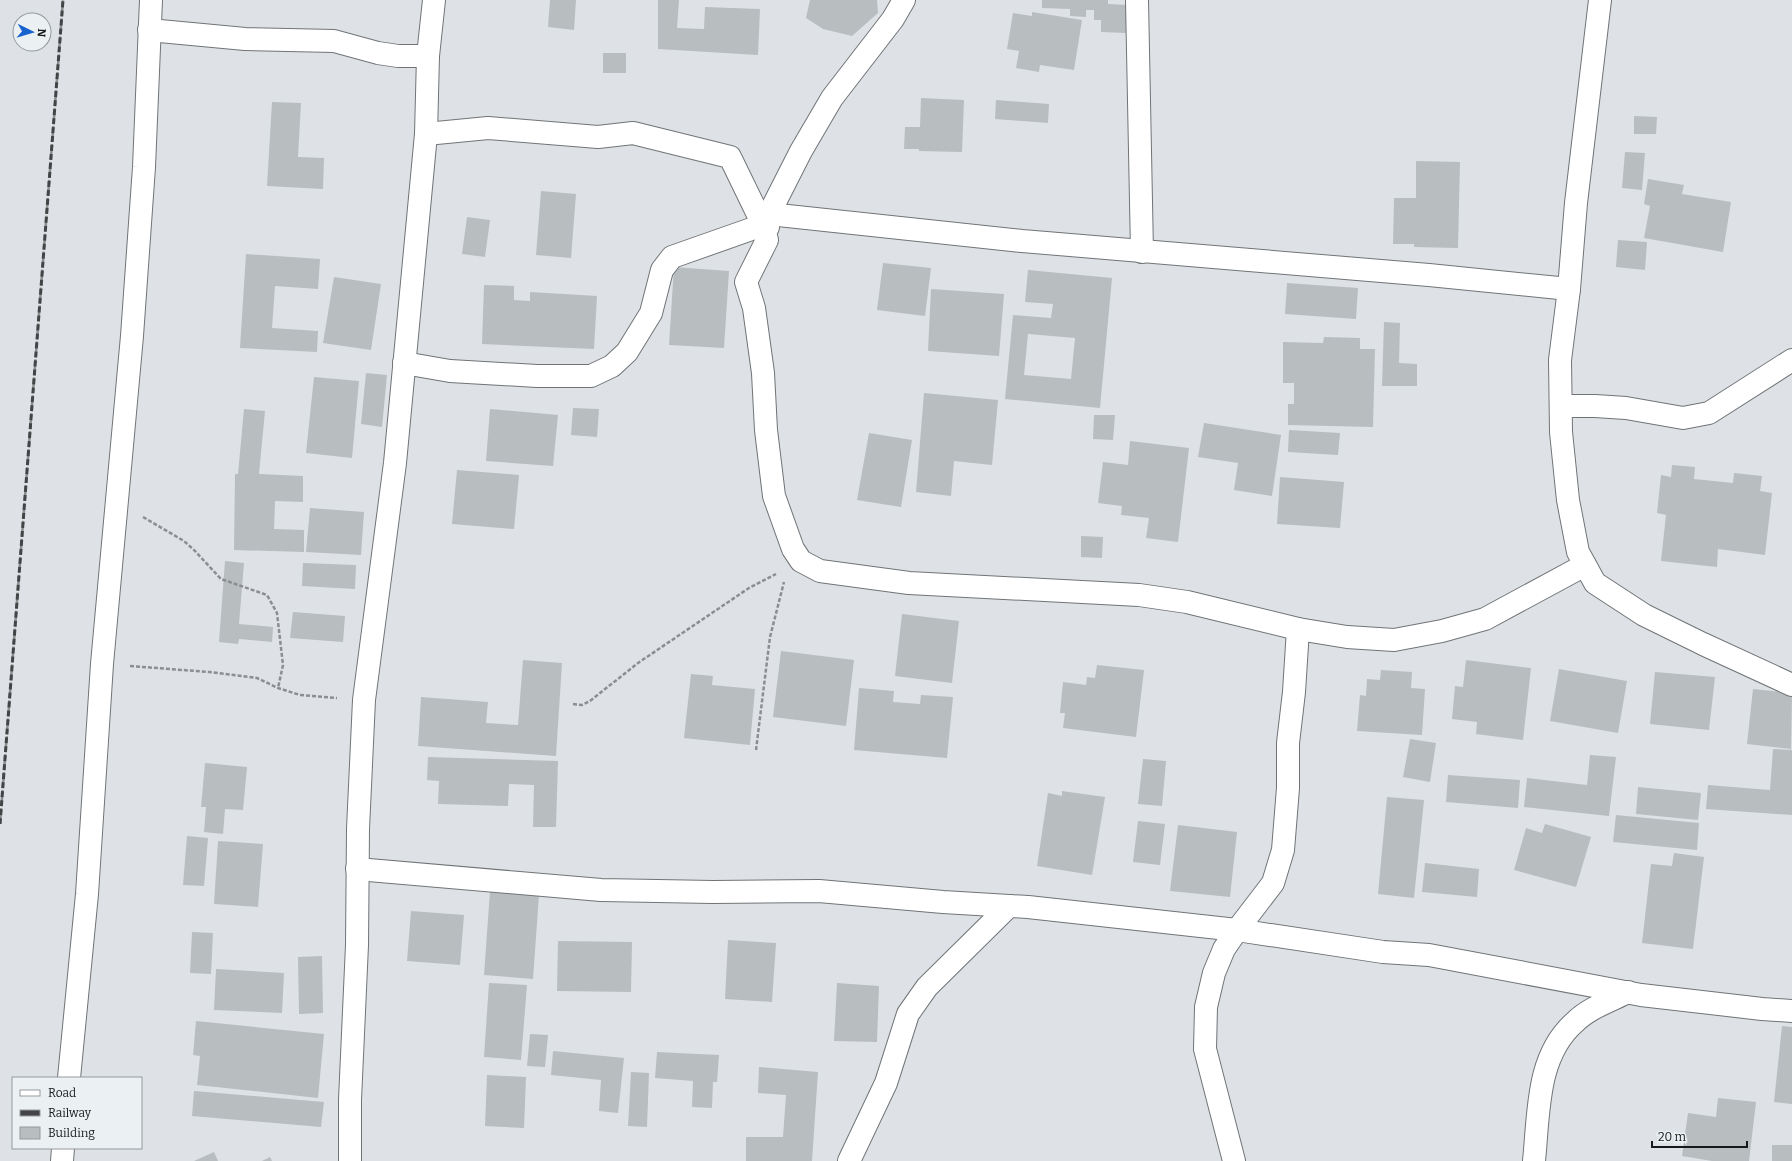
<svg xmlns="http://www.w3.org/2000/svg" width="1792" height="1161" font-family="Bitter,serif">
<style>
.building{fill:#b8bdc0;fill-rule:evenodd}
.lines{fill:none;stroke-linecap:round;stroke-linejoin:round}
.street-casing{stroke:#707477;stroke-width:24}
.path{stroke:#8b8e91;stroke-width:2.5;stroke-dasharray:4 2;stroke-linecap:butt}
.street{stroke:#fff;stroke-width:22}
.rail{stroke:#424446;stroke-width:3;stroke-dasharray:6 3;stroke-linecap:butt}
</style>
<rect width="100%" height="100%" fill="#dee2e6"/>
<g class="building">
<polygon points="550,0 576,0 574,30 548,27"/>
<polygon points="658,0 679,0 677,28 704,29 705,7 760,9 758,55 658,49"/>
<polygon points="810,0 877,0 878,13 852,36 823,29 806,18"/>
<polygon points="1042,0 1108,0 1108,4 1127,5 1126,33 1101,32 1101,20 1094,20 1094,10 1086,10 1086,17 1070,16 1070,9 1042,8"/>
<polygon points="1032,12 1082,20 1074,70 1040,65 1039,72 1016,68 1019,51 1007,49 1013,13 1032,16"/>
<rect x="603" y="53" width="23" height="20"/>
<polygon points="921,98 964,100 962,152 919,151 919,149 904,149 905,127 920,127"/>
<polygon points="996,100 1049,104 1048,123 995,119"/>
<polygon points="272,102 301,103 298,157 324,158 323,189 267,186"/>
<polygon points="1634,116 1657,117 1656,134 1634,134"/>
<polygon points="1625,152 1645,153 1642,190 1622,188"/>
<polygon points="1416,161 1460,162 1458,248 1414,247 1414,244 1393,244 1394,198 1416,198"/>
<polygon points="1648,179 1684,185 1682,194 1731,202 1723,252 1644,238 1650,206 1644,204"/>
<polygon points="541,191 576,194 571,258 536,255"/>
<polygon points="467,217 490,220 485,257 462,254"/>
<polygon points="1618,240 1647,242 1645,270 1616,267"/>
<polygon points="246,254 320,259 318,289 275,286 272,328 318,331 317,352 240,348"/>
<polygon points="883,263 931,268 925,316 877,310"/>
<polygon points="674,267 729,271 724,348 669,345"/>
<path d="M1028,270l84,8 -12,130 -95,-9 8,-84 38,3 2,-14 -28,-2zM1028,334l47,4 -4,41 -47,-4z"/>
<polygon points="334,277 381,284 371,350 323,343"/>
<polygon points="1287,283 1358,288 1356,319 1285,314"/>
<polygon points="484,285 514,286 514,300 530,301 530,292 597,296 594,349 482,344"/>
<polygon points="931,289 1004,294 999,356 928,351"/>
<polygon points="1384,322 1400,323 1399,363 1417,364 1417,386 1382,386"/>
<polygon points="1324,337 1360,338 1360,349 1375,349 1373,427 1288,425 1288,404 1294,404 1294,383 1283,383 1283,342 1323,343"/>
<polygon points="366,373 387,375 382,427 361,424"/>
<polygon points="314,377 359,381 352,458 306,453"/>
<polygon points="924,393 998,400 992,465 954,461 951,496 916,492"/>
<polygon points="573,408 599,409 597,437 571,435"/>
<polygon points="244,409 265,411 259,474 303,476 303,502 275,501 274,529 304,530 304,552 234,550 235,474 238,474"/>
<polygon points="490,409 558,415 553,466 486,461"/>
<polygon points="1094,415 1115,415 1113,440 1093,439"/>
<polygon points="1204,423 1281,435 1272,496 1234,490 1238,463 1198,457"/>
<polygon points="1289,430 1340,433 1338,455 1288,452"/>
<polygon points="869,433 912,440 901,507 857,500"/>
<polygon points="1130,441 1189,448 1178,542 1146,538 1149,518 1121,515 1122,506 1098,503 1103,462 1128,465"/>
<polygon points="1672,465 1695,467 1694,479 1733,483 1734,473 1762,476 1760,491 1772,493 1765,555 1718,549 1717,567 1661,561 1666,515 1657,513 1661,475 1671,477"/>
<polygon points="457,470 519,475 514,529 452,524"/>
<polygon points="1280,477 1344,482 1340,528 1277,524"/>
<polygon points="310,508 364,512 361,555 306,552"/>
<polygon points="1081,536 1103,537 1102,558 1081,557"/>
<polygon points="225,561 244,563 239,624 273,627 272,642 239,639 238,644 219,642"/>
<polygon points="303,563 356,565 355,589 302,586"/>
<polygon points="293,612 345,616 343,642 290,638"/>
<polygon points="902,614 959,621 952,683 895,676"/>
<polygon points="781,651 854,660 846,726 773,717"/>
<polygon points="523,660 562,663 556,756 418,746 421,697 488,702 486,723 518,725"/>
<polygon points="1466,660 1531,668 1523,740 1476,734 1477,722 1452,719 1455,686 1463,687"/>
<polygon points="1097,665 1144,670 1136,737 1063,728 1065,713 1060,713 1063,682 1086,685 1087,677 1095,678"/>
<polygon points="1559,669 1627,681 1618,733 1550,721"/>
<polygon points="1381,670 1412,672 1411,688 1425,689 1422,735 1357,731 1360,695 1366,696 1367,679 1380,680"/>
<polygon points="1655,672 1715,677 1709,730 1650,724"/>
<polygon points="691,674 713,676 712,685 755,689 750,745 684,738"/>
<polygon points="859,688 894,691 893,702 920,704 921,695 953,697 947,758 854,750"/>
<polygon points="1753,689 1792,693 1791,749 1747,744"/>
<polygon points="1410,739 1436,743 1430,782 1403,777"/>
<polygon points="1773,749 1792,750 1792,815 1706,809 1708,785 1770,790"/>
<polygon points="1590,755 1616,757 1609,816 1524,807 1527,778 1587,785"/>
<polygon points="428,757 558,761 556,827 533,827 534,785 509,784 508,806 438,804 439,781 427,780"/>
<polygon points="1143,759 1166,761 1162,806 1138,804"/>
<polygon points="205,763 247,767 243,810 225,809 223,834 204,832 206,807 201,807"/>
<polygon points="1448,775 1520,780 1518,808 1446,802"/>
<polygon points="1638,787 1701,793 1698,820 1636,814"/>
<polygon points="1062,791 1105,797 1092,875 1037,866 1048,793 1062,796"/>
<polygon points="1387,797 1424,800 1414,898 1378,894"/>
<polygon points="1616,815 1699,823 1697,850 1613,842"/>
<polygon points="1138,821 1165,824 1160,865 1133,862"/>
<polygon points="1545,824 1591,837 1576,887 1514,870 1526,828 1542,833"/>
<polygon points="1178,825 1237,832 1230,897 1170,891"/>
<polygon points="187,836 208,838 204,886 183,885"/>
<polygon points="218,841 263,844 258,907 214,904"/>
<polygon points="1674,853 1704,857 1693,949 1642,943 1651,864 1672,866"/>
<polygon points="1425,863 1479,869 1477,897 1422,892"/>
<polygon points="490,891 539,895 533,979 484,975"/>
<polygon points="411,911 464,915 460,965 407,961"/>
<polygon points="192,932 213,933 211,974 190,973"/>
<polygon points="728,940 776,943 772,1002 725,999"/>
<polygon points="558,941 632,942 631,992 557,991"/>
<polygon points="322,956 323,1013 299,1014 298,957"/>
<polygon points="216,969 284,973 282,1013 214,1010"/>
<polygon points="489,983 527,985 521,1060 484,1057"/>
<polygon points="837,983 879,986 877,1042 834,1041"/>
<polygon points="196,1021 324,1034 318,1098 197,1085 200,1056 193,1055"/>
<polygon points="1782,1026 1792,1027 1792,1104 1774,1102"/>
<polygon points="530,1034 548,1035 545,1067 527,1066"/>
<polygon points="553,1051 624,1058 618,1113 599,1111 601,1080 551,1075"/>
<polygon points="657,1052 719,1055 717,1082 713,1082 712,1108 692,1107 693,1081 655,1078"/>
<polygon points="759,1067 818,1072 812,1161 746,1161 746,1137 783,1137 786,1095 758,1093"/>
<polygon points="631,1072 649,1073 647,1127 628,1126"/>
<polygon points="487,1075 526,1077 524,1128 485,1126"/>
<polygon points="194,1091 324,1102 321,1127 192,1116"/>
<polygon points="1718,1098 1756,1102 1749,1161 1712,1161 1682,1156 1688,1113 1716,1117"/>
<rect x="1772" y="1145" width="20" height="16"/>
<polygon points="214,1152 218,1161 194,1161"/>
<polygon points="270,1157 272,1161 262,1161"/>
</g>
<g class="lines">
<g class="street-casing">
<g id="street">
<polyline points="1137,0 1142,252"/>
<polyline points="1600,0 1576,203 1569,289 1560,360 1561,432 1568,500 1578,552 1595,583 1644,615 1703,644 1792,685"/>
<polyline points="149,30 245,39 334,41 378,53 398,56 428,56"/>
<polyline points="426,134 488,128 598,137 633,133 730,157 763,225 767,240 746,282 754,308 763,373 766,430 774,496 793,549 801,561 820,571 909,583 1139,595 1187,602 1298,629 1347,637 1394,640 1442,631 1485,619 1585,565"/>
<polyline points="769,214 1022,241 1429,275 1569,289"/>
<polyline points="768,227 769,214 801,151 832,98 893,19 904,0"/>
<polyline points="404,363 450,371 537,376 591,376 612,366 627,352 651,313 662,270 672,257 763,225"/>
<polyline points="1561,406 1595,406 1626,408 1683,418 1709,413 1792,360"/>
<polyline points="357,869 601,890 713,892 819,891 943,902 1028,907 1237,930 1383,952 1429,955 1641,995 1762,1009 1792,1011"/>
<polyline points="69,1078 87,894 102,664 132,336 144,167 151,0"/>
<polyline points="62,1161 63,1148"/>
<polyline points="350,1161 350,1100 357,945 358,829 364,700 395,463 426,134 428,56 434,0"/>
<polyline points="849,1161 886,1083 908,1014 927,987 1009,906"/>
<polyline points="1234,1161 1205,1049 1206,1007 1214,973 1224,949 1237,930 1273,883 1283,850 1288,788 1288,743 1294,692 1298,629"/>
<path d="M1534,1161c5,-48 2,-105 41,-139 14,-14 35,-21 53,-30"/>
</g>
</g>
<g class="path">
<polyline points="143,517 184,541 194,550 221,579 267,595 277,613 283,665 278,688"/>
<polyline points="130,666 209,672 257,678 278,688 300,695 337,698"/>
<polyline points="573,704 582,705 590,701 638,663 749,588 776,574"/>
<polyline points="756,750 770,637 784,582"/>
<polyline points="0,824 63,0"/>
</g>
<use href="#street" class="street"/>
<polyline class="rail" points="0,824 63,0"/>
</g>
<rect x="12" y="1077" width="130" height="72" fill="#ebf0f3" stroke="#969a9c"/>
<rect x="20" y="1090" width="20" height="6" fill="#ffffff" stroke="#969a9c"/>
<text x="48" y="1097" font-size="12" fill="#161819">Road</text>
<rect x="20" y="1110" width="20" height="6" fill="#424446" stroke="#969a9c"/>
<text x="48" y="1117" font-size="12" fill="#161819">Railway</text>
<rect x="20" y="1127" width="20" height="12" fill="#b8bdc0" stroke="#969a9c"/>
<text x="48" y="1137" font-size="12" fill="#161819">Building</text>
<g transform="translate(32 32) rotate(95)"><circle r="19" fill="#ebf0f3" stroke="#969a9c"/>
<path d="M0-3L7 15L0 10L-7 15Z" fill="#1863cd"/>
<text y="-6" font-size="11" font-weight="bold" text-anchor="middle" fill="#161819">N</text>
</g>
<path d="M1652 1141v6h95v-6" fill="none" stroke="#161819" stroke-width="2"/>
<text x="1658" y="1141" font-size="12" fill="#161819" stroke="#ebf0f3" stroke-width="3" paint-order="stroke">20 m</text>
</svg>
